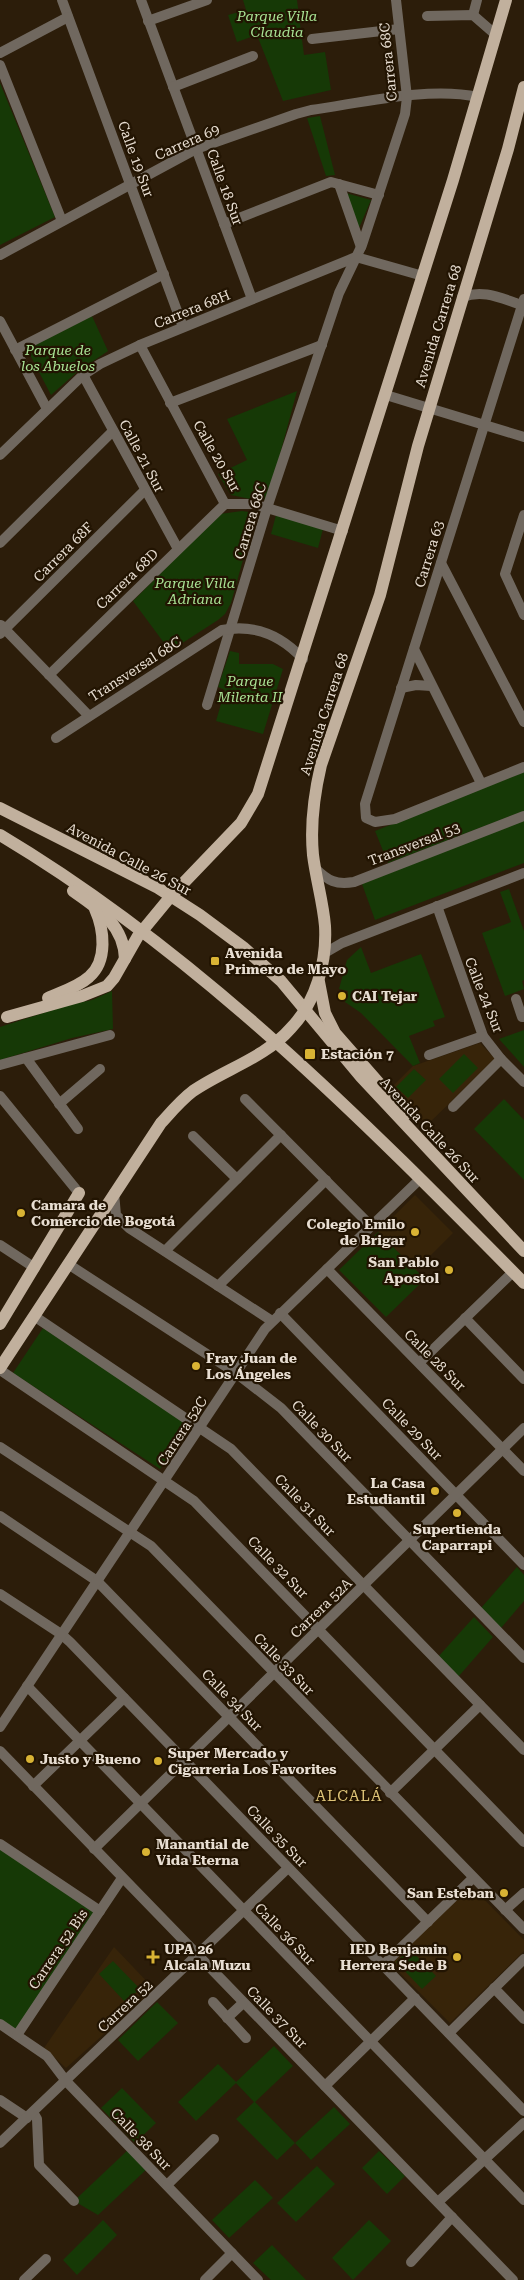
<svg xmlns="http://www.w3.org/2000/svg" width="524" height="2280" font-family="'Roboto Serif',serif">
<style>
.built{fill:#372409}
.green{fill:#163906}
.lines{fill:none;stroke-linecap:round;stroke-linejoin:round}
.minor{stroke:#70685f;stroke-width:10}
.major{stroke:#c1b09d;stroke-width:12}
.poi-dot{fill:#d9b334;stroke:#221402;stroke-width:2}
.labels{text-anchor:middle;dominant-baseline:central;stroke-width:4.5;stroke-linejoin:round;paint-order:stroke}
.park-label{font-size:14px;font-style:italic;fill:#a9e495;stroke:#221402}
.street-label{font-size:14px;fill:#e8ded2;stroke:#221402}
.poi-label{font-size:14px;font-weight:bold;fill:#e8ded2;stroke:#221402;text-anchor:start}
.neighbourhood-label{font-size:15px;letter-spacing:1px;fill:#ddc377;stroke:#221402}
</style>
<rect width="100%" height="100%" fill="#2c1d0a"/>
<g class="built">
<polygon points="480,1043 495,1059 427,1125 393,1086 413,1066"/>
<polygon points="415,1195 453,1233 416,1270 378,1232"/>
<polygon points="471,1886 524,1940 524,1951 450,2023 390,1963"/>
<polygon points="114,1947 154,1989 66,2068 44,2048"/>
</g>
<g class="green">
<polygon points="243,0 297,0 304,55 325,52 331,90 283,101 257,35 237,42 228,15 246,10"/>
<polygon points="0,83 55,217 0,245"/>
<polygon points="320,116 335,175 326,176 307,118"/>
<polygon points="346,193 371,200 359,228"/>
<polygon points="92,316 108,351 77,372 51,395 27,349"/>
<polygon points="297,391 268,499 259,501 231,495 218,474 247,460 227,419"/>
<polygon points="242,511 256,513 231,603 225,614 218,620 170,651 133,601 220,514"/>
<polygon points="276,515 323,529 318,548 271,534"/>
<polygon points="230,651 239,653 239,664 273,664 283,669 263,734 216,721 225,690 218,687"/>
<polygon points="524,772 524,811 388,863 375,831"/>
<polygon points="524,819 524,863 375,920 362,884"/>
<polygon points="509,889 524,931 524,980 522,981 524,989 505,996 482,933 511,922 500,892"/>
<polygon points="361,947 371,973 421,954 445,1017 433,1021 435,1026 409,1036 420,1063 413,1066 361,1013 345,1002 348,991 339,989 347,960"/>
<polygon points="112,991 113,1029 72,1038 0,1060 0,1027 68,1005 92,1000"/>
<polygon points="524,1030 524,1067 499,1039"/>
<polygon points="464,1054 478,1068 453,1093 439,1079"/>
<polygon points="414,1069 426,1080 408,1098 396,1087"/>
<polygon points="504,1099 524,1120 524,1180 474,1129"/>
<polygon points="378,1232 425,1279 386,1317 339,1270"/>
<polygon points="43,1328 188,1424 160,1469 13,1373"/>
<polygon points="517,1567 524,1575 524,1601 501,1628 481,1608"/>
<polygon points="474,1617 493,1637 458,1677 438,1657"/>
<polygon points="0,1847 99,1911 16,2033 0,2022"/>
<polygon points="410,1949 436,1976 422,1989 396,1962"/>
<polygon points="113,1961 140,1989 125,2002 99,1974"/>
<polygon points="157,2002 178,2023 138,2061 118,2040"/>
<polygon points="274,2046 293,2066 255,2102 295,2143 334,2107 350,2124 311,2160 295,2143 277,2160 236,2119 254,2102 236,2083 196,2121 178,2102 218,2064 236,2082"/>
<polygon points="122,2088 156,2123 135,2143 101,2108"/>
<polygon points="130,2148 149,2167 98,2215 74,2201"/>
<polygon points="379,2151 405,2176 387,2194 362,2168"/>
<polygon points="317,2166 335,2184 296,2222 277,2203"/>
<polygon points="255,2180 273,2198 229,2238 212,2220"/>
<polygon points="103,2220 117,2235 77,2275 63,2260"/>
<polygon points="369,2220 391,2241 353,2280 332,2258"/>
<polygon points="272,2245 306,2280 271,2280 253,2263"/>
</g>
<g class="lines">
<g class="minor">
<polyline points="62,0 183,327"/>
<polyline points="141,0 252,299"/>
<polyline points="473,15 477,0"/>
<polyline points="427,16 473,15 496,35"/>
<polyline points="148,21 207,0"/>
<polyline points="312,39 399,29"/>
<polyline points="0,53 68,17"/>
<polyline points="0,65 62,221"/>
<polyline points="173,87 253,56"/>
<polyline points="339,184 361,247"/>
<polyline points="224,224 331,182 379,195"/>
<path d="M0,255l196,-106 100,-35 15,-4c50,-7 118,-24 167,-13"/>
<path d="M462,297c22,-8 38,1 60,8"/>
<polyline points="524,299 365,804 366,818 375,822 395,819 524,767"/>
<polyline points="0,321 47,409"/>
<polyline points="140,345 225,504"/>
<polyline points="15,350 164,274"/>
<polyline points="83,375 178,549"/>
<polyline points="386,395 524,437"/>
<polyline points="170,403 322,345"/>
<polyline points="0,455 83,375 100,364 140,345 356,257 423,276"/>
<polyline points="225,504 254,504 343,531"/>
<polyline points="524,515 505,574 524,615"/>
<polyline points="0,543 113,431"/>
<polyline points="441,563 524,722"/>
<polyline points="1,625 89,716"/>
<polyline points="0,634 145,490"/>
<polyline points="414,649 481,783"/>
<polyline points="49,675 225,504"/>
<polyline points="401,688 416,685 431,686"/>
<polyline points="207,705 267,508 339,293 362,245 405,114 407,97 396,0"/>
<path d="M56,738l166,-108c32,-6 59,5 81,29"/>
<path d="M315,868c13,13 21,17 39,14l170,-66"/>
<polyline points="437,906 483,1036 501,1059 524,1082"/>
<polyline points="323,954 342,943 524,873"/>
<polyline points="516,999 522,1017 524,1017"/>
<polyline points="429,1055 483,1036"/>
<polyline points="26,1058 78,1129"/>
<polyline points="0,1065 110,1035"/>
<polyline points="0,1096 79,1193"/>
<polyline points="245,1099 371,1226"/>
<polyline points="59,1104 100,1069"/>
<polyline points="453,1107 501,1059"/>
<polyline points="193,1136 237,1179"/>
<polyline points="114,1193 116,1215 129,1228 272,1321"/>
<polyline points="0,1245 35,1268"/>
<polyline points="165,1251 281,1135"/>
<polyline points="68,1264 236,1373 281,1408 524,1658"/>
<polyline points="327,1269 524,1471"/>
<polyline points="218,1286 326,1180"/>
<polyline points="280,1313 524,1565"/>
<polyline points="34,1316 231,1449 524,1750"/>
<polyline points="465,1318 524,1379"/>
<polyline points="420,1362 513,1272"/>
<polyline points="0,1370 194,1501 524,1842"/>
<polyline points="0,1447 151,1546 524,1929"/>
<polyline points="0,1516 97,1581 428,1922"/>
<polyline points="0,1594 61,1634 70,1642 524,2111"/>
<polyline points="27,1686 524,2200"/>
<polyline points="0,1727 265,1329 420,1179"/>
<polyline points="0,1751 513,2280"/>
<polyline points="33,1786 124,1698"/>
<polyline points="390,1793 480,1705"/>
<polyline points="0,1844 100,1911"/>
<polyline points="94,1849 524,1428"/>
<polyline points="505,1910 524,1893"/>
<polyline points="383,1965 473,1878"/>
<polyline points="494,1988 524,2019"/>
<polyline points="213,2002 246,2038"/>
<polyline points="227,2018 243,2003"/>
<polyline points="0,2024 47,2056 66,2081 258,2280"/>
<polyline points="449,2033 524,1959"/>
<polyline points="17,2035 122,1878"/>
<polyline points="325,2086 415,1998"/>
<polyline points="0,2100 27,2118"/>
<polyline points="33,2112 37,2119 39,2165 74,2201"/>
<polyline points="0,2143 288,1868"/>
<polyline points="167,2185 214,2139"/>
<polyline points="438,2202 524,2123"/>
<polyline points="411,2262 452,2217"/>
<polyline points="24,2280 46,2259"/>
<polyline points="205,2280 232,2253"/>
</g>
<g class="major">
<polyline points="0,808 158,888 200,915 243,947 281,981 361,1077 524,1251"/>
<path d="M0,835c198,118 363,285 524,448"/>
<path d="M73,891c26,18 51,34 52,68"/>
<polyline points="319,982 325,1013 335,1033 406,1114"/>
<path d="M48,998c13,-6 30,-11 41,-21 19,-16 15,-48 6,-68"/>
<polyline points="7,1017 82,996 107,986 114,978 138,936 171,896 241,823 258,794 453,180 506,0"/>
<polyline points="0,1324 79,1193"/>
<path d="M0,1368l161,-245c10,-11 20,-23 32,-32 32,-22 72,-33 98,-63 25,-26 36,-66 34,-102 -2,-24 -9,-47 -12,-71 -3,-31 1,-60 8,-90l59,-170 38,-149 90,-297 16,-62"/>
</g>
</g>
<g class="poi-dot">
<rect x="210" y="956" width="10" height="10" rx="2.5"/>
<circle cx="342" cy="996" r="5"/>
<rect x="304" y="1048" width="12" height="12" rx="2.5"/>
<circle cx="21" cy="1213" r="5"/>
<circle cx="415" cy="1232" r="5"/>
<circle cx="449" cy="1270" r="5"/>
<circle cx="196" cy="1366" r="5"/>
<circle cx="435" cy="1491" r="5"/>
<circle cx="457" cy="1513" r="5"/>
<circle cx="30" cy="1759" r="5"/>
<circle cx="158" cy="1761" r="5"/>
<circle cx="146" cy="1852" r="5"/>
<circle cx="504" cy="1893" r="5"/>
<path d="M150.5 1949.5h5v5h5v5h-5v5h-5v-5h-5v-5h5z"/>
<circle cx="457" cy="1957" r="5"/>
</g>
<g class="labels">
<g class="park-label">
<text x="277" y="16">Parque Villa<tspan x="277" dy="16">Claudia</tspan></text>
<text x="58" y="350">Parque de<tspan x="58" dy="16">los Abuelos</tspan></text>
<text x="195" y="583">Parque Villa<tspan x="195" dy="16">Adriana</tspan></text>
<text x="250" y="681">Parque<tspan x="250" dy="16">Milenta II</tspan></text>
</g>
<g class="street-label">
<text transform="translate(388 62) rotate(-96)">Carrera 68C</text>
<text transform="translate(187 142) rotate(-24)">Carrera 69</text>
<text transform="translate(136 159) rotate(70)">Calle 19 Sur</text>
<text transform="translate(225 187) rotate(70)">Calle 18 Sur</text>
<text transform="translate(192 309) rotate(-22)">Carrera 68H</text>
<text transform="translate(438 326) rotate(-73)">Avenida Carrera 68</text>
<text transform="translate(142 456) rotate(62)">Calle 21 Sur</text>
<text transform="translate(217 456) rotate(60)">Calle 20 Sur</text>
<text transform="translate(250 521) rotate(-73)">Carrera 68C</text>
<text transform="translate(63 552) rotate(-45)">Carrera 68F</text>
<text transform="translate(429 554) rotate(-73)">Carrera 63</text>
<text transform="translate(127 579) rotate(-44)">Carrera 68D</text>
<text transform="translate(135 669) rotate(-33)">Transversal 68C</text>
<text transform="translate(324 714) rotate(-72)">Avenida Carrera 68</text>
<text transform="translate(414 844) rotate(-21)">Transversal 53</text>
<text transform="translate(129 859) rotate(28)">Avenida Calle 26 Sur</text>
<text transform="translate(484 995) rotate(68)">Calle 24 Sur</text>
<text transform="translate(430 1130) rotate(47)">Avenida Calle 26 Sur</text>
<text transform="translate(435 1360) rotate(45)">Calle 28 Sur</text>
<text transform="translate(412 1429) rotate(46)">Calle 29 Sur</text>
<text transform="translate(182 1431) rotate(-57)">Carrera 52C</text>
<text transform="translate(322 1431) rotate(46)">Calle 30 Sur</text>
<text transform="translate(305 1505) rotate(46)">Calle 31 Sur</text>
<text transform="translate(278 1567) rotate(46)">Calle 32 Sur</text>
<text transform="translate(321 1608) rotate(-44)">Carrera 52A</text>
<text transform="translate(284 1664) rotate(46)">Calle 33 Sur</text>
<text transform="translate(232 1700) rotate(46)">Calle 34 Sur</text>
<text transform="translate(277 1836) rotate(46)">Calle 35 Sur</text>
<text transform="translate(285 1934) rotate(46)">Calle 36 Sur</text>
<text transform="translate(58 1949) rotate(-56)">Carrera 52 Bis</text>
<text transform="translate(125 2006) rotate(-43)">Carrera 52</text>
<text transform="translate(277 2017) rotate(46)">Calle 37 Sur</text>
<text transform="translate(141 2139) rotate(46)">Calle 38 Sur</text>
</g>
<g class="poi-label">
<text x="225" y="953">Avenida<tspan x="225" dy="16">Primero de Mayo</tspan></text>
<text x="352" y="996">CAI Tejar</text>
<text x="321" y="1054">Estación 7</text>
<text x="31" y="1205">Camara de<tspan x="31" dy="16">Comercio de Bogotá</tspan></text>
<text x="405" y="1224" text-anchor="end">Colegio Emilo<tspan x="405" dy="16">de Brigar</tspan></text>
<text x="439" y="1262" text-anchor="end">San Pablo<tspan x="439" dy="16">Apostol</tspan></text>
<text x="206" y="1358">Fray Juan de<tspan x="206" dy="16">Los Ángeles</tspan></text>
<text x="425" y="1483" text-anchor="end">La Casa<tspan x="425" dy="16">Estudiantil</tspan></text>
<text x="457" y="1529" text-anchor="middle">Supertienda<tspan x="457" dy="16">Caparrapi</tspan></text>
<text x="168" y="1753">Super Mercado y<tspan x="168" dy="16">Cigarreria Los Favorites</tspan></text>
<text x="40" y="1759">Justo y Bueno</text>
<text x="156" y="1844">Manantial de<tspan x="156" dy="16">Vida Eterna</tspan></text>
<text x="494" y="1893" text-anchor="end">San Esteban</text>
<text x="164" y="1949">UPA 26<tspan x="164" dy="16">Alcala Muzu</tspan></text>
<text x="447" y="1949" text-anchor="end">IED Benjamin<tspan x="447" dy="16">Herrera Sede B</tspan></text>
</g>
<g class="neighbourhood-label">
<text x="349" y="1796">ALCALÁ</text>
</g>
</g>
</svg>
